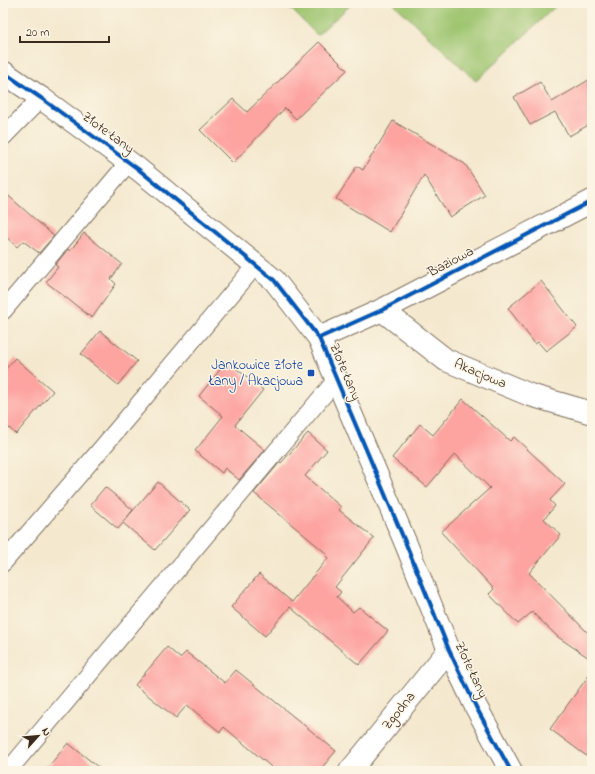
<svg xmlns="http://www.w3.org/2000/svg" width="595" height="774" font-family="'Indie Flower',sans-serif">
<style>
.green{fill:#9ec570;stroke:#6c7847}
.building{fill:#fda3a0}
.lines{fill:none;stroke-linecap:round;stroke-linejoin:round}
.service-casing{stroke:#7c6d5c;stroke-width:19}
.minor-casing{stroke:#7c6d5c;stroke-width:24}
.tertiary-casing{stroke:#7c6d5c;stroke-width:24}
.service{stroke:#fff;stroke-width:17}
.minor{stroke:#fff;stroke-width:22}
.tertiary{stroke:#fff;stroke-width:22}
.cycleway-casing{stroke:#fcf5e5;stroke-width:6}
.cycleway{stroke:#0057b8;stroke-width:4}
.transit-dot{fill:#1a4fb4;stroke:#fcf5e5;stroke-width:1.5}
.labels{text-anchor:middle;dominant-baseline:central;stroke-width:3;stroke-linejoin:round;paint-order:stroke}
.street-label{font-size:14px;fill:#3b2a1e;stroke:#fcf5e5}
.transit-label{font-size:14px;fill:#164399;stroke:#fcf5e5;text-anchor:end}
</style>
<rect width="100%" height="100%" fill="#fcf5e5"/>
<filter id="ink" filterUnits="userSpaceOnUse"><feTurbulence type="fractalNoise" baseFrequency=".025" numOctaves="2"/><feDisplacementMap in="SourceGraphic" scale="8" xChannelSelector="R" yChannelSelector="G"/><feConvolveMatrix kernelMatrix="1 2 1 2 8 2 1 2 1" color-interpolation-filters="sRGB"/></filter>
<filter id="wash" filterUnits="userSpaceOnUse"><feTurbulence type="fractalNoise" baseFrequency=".012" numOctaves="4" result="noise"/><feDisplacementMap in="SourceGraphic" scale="16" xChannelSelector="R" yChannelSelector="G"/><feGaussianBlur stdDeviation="0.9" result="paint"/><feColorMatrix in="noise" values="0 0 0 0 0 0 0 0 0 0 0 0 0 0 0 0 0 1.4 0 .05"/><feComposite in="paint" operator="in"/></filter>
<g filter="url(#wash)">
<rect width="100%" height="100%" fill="#f4e9cf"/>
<g class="green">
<polygon points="285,3 353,3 317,35"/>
<polygon points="393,3 559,3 476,81"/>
</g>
<g id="blocks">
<g class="building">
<polygon points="319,42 347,70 296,119 285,108 233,163 200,130 233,99 247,112"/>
<polygon points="592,78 592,123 569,136 555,112 530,125 514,97 540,82 552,102"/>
<polygon points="393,121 465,164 485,195 450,217 424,175 390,232 336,199 357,166 363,170"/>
<polygon points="3,191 54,236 39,253 23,241 17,247 3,234"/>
<polygon points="84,233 122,264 111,279 116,284 92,318 46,282 58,267 55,265 68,249 70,251"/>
<polygon points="541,281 577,327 546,351 538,342 535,344 508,308"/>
<polygon points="100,331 137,361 118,385 81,354"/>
<polygon points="15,358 53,391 16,434 3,423 3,372"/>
<polygon points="227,361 263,390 235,425 265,450 239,480 225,468 222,473 195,451 223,416 199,396"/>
<polygon points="463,399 510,441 514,437 565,484 550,500 555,506 544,519 561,535 529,573 592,637 592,660 558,637 532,612 518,624 489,594 494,589 441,532 490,488 455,454 427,487 392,458 420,424 433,435"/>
<polygon points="308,433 327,450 305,476 341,507 339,510 374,538 335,587 341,592 337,597 353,612 359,607 388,631 359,665 290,607 265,636 231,607 259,574 292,602 328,558 326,556 327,554 254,493 280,462 281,463"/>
<polygon points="158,482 190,510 155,550 123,523 118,529 90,505 105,487 133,510 123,522"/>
<polygon points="167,647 180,658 186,652 225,683 236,670 336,751 319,771 276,771 224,727 220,732 187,705 176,718 135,685"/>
<polygon points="592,671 592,760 550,729"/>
<polygon points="68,743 103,771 45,771"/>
</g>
</g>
</g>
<g filter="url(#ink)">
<use href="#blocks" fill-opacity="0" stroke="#7c6d5c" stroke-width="1"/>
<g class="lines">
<g class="service-casing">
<g id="service">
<polyline points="3,137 41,98"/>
<polyline points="3,311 129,162"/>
<polyline points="3,563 96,455 255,266"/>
<polyline points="8,771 336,380"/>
</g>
</g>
<g class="minor-casing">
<g id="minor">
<polyline points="382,310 446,360 530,395 592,413"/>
<polyline points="319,338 382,310 592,201"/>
<polyline points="350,771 449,650"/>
</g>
</g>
<g class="tertiary-casing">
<polyline id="tertiary" points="3,72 41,98 138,169 274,280 319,338 406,544 449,650 476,707 511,771"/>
</g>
<use href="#service" class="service"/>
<use href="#minor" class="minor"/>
<use href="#tertiary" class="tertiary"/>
<g class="cycleway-casing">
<g id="cycleway">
<polyline points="3,72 41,98 138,169 274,280 319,338 406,544 449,650 476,707 511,771"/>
<polyline points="319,338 382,310 592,201"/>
</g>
</g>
<use href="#cycleway" class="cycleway"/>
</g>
</g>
<rect class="transit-dot" x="307" y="369" width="8" height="8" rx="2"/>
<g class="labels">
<g class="street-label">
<text transform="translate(108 133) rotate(36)">Złote Łany</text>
<text transform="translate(451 262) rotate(-28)">Baziowa</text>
<text transform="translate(345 372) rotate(67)">Złote Łany</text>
<text transform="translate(480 374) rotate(23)">Akacjowa</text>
<text transform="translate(471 670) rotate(65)">Złote Łany</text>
<text transform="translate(399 711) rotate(-51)">Zgodna</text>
</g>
<g class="transit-label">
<text x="303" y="365">Jankowice Złote<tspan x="303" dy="16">Łany / Akacjowa</tspan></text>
</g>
</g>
<rect width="595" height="774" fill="none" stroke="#fcf5e5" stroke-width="16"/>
<g transform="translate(38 736) rotate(63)" stroke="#fcf5e5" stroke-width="3" paint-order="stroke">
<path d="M0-3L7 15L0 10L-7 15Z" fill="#3b2a1e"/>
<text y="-6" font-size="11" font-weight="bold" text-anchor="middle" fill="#3b2a1e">N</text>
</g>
<path d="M20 36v6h89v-6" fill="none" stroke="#3b2a1e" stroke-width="2"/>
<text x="26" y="36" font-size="12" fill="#3b2a1e" stroke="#fcf5e5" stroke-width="3" paint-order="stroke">20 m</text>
</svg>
